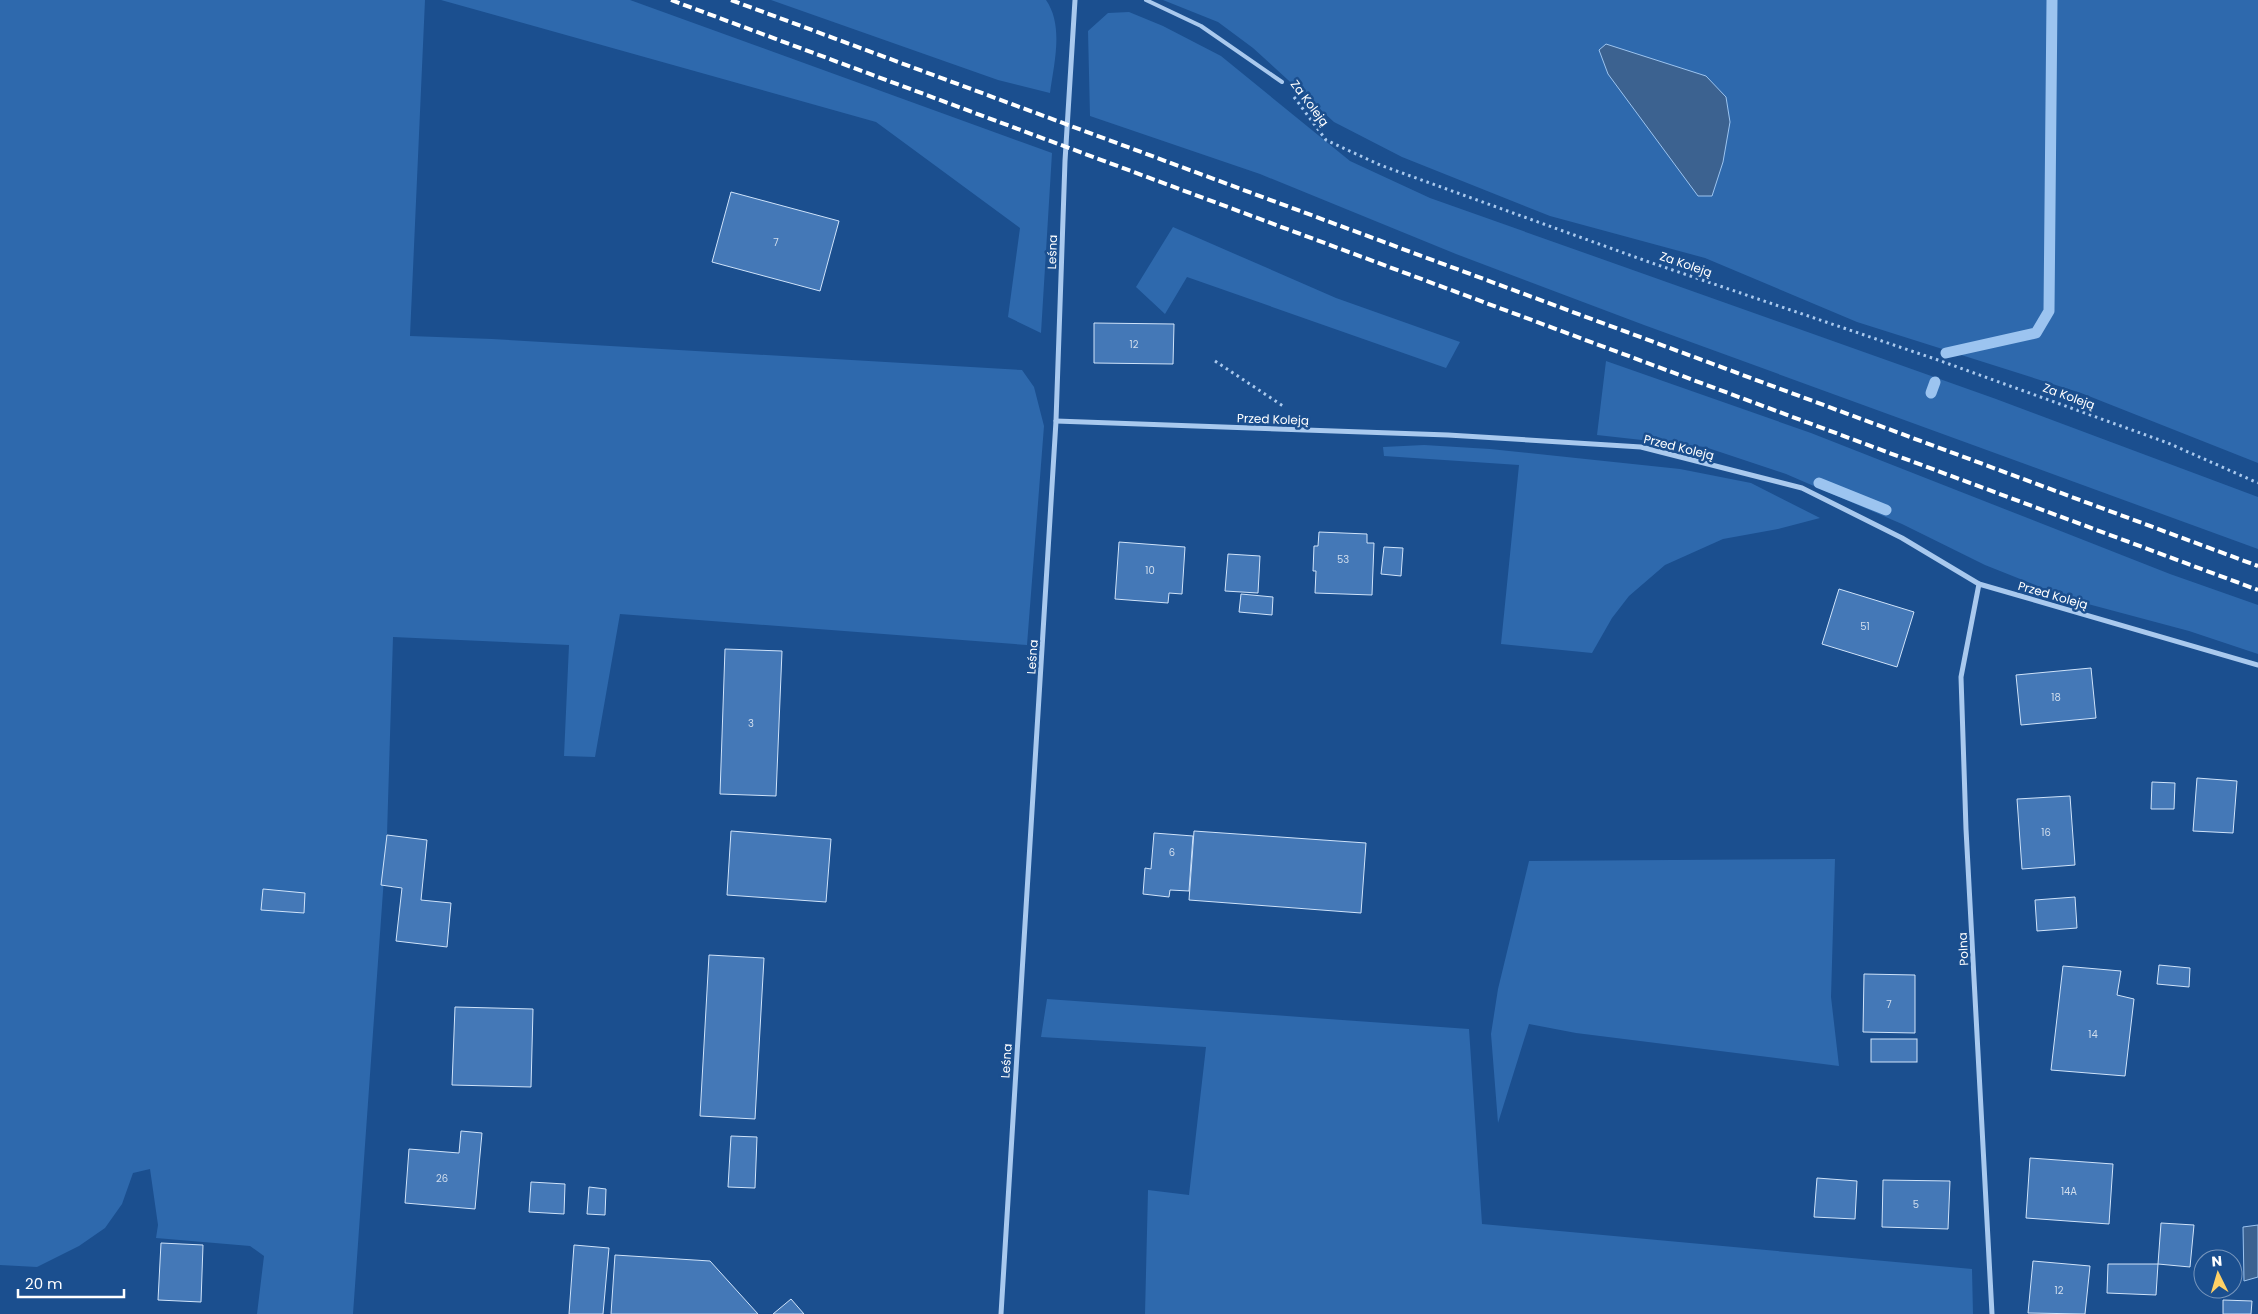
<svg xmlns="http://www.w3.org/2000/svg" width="2258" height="1314" font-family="Poppins,sans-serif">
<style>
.green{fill:#2e69ad}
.water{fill:#3c6290;stroke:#9cc4f0}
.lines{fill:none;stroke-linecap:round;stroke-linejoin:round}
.stream{stroke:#9cc4f0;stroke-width:11}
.building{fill:#4478b7;stroke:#cfe3fa}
.path{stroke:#a9c9ee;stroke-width:3;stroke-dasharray:2.5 4;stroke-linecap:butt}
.lane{stroke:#a9c9ee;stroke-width:4}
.street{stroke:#a9c9ee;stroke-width:5}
.rail{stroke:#fff;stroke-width:4;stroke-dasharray:9 4;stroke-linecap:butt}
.labels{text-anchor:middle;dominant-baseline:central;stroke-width:5;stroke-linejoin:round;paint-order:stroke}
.number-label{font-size:10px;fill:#d0dded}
.street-label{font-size:12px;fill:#fff;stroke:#1b4f8f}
</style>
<rect width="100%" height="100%" fill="#1b4f8f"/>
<g class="green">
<polygon points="0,0 425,0 410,336 492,339 1022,370 1034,387 1044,426 1027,645 620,614 595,757 564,756 569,645 393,637 387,835 353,1314 257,1314 264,1256 250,1246 156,1238 158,1225 150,1169 133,1173 122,1204 105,1228 79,1246 37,1267 0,1265"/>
<polygon points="441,0 630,0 1052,153 1041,333 1008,317 1020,228 876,122"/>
<path d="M771,0h275c18,26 8,63 4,93l-52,-13z"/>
<polygon points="1163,0 2258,0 2258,463 2081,393 1857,322 1705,258 1550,216 1402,157 1334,122 1253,48 1218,22"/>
<polygon points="1129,12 1163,26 1221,56 1350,161 1430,198 1996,399 2258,497 2258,549 1644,325 1456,254 1260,174 1090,116 1088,31 1108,13"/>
<polygon points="1173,227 1336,298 1460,342 1446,368 1187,277 1165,314 1136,287"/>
<polygon points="1606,361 1811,433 2170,574 2258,605 2258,654 2189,631 2073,600 1985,565 1902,524 1786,474 1705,447 1597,435"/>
<polygon points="1424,445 1490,449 1680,469 1751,483 1820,518 1778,529 1723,539 1665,565 1629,596 1612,618 1592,653 1501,644 1519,465 1384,456 1383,447"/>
<polygon points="1835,859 1831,997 1839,1066 1576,1033 1529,1024 1498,1123 1491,1034 1498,989 1529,861"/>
<polygon points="1047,999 1469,1029 1482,1224 1972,1269 1973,1314 1145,1314 1148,1190 1189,1195 1206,1047 1041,1037"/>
</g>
<g class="water">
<polygon points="1606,44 1706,76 1726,97 1730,122 1723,162 1712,196 1698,196 1608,74 1599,50"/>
<polygon points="2258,1225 2258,1277 2244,1281 2243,1227"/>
</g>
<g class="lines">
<g class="stream">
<polyline points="1946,353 2036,333 2049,311 2052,0"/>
<polyline points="1931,393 1935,382"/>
<polyline points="1819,483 1886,510"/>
</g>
</g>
<g class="building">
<polygon points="731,192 839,221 820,291 712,262"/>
<polygon points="1094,323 1174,324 1173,364 1094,363"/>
<polygon points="1319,532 1367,534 1367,543 1374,543 1372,595 1315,593 1316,571 1313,571 1314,546 1318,546"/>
<polygon points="1119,542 1185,547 1182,594 1169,593 1168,603 1115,599"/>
<polygon points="1384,547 1403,548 1401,576 1381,574"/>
<polygon points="1228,554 1260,556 1258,593 1225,591"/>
<polygon points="1839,589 1914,612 1897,667 1822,644"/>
<polygon points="1241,594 1273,597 1272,615 1239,612"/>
<polygon points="725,649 782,651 776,796 720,794"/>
<polygon points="2091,668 2096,718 2021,725 2016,675"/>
<polygon points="2197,778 2237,781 2233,833 2193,831"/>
<polygon points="2152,782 2175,783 2174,809 2151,809"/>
<polygon points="2070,796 2075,865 2022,869 2017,799"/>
<polygon points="731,831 831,839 826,902 727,895"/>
<polygon points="1194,831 1366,843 1361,913 1189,900"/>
<polygon points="1154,833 1193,836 1189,891 1170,890 1169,897 1143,894 1145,868 1151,869"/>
<polygon points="387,835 427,840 421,900 451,903 447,947 396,941 402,888 381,885"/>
<polygon points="263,889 305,893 304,913 261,910"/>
<polygon points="2075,897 2077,928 2037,931 2035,900"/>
<polygon points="709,955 764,958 755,1119 700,1116"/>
<polygon points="2159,965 2190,968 2189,987 2157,984"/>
<polygon points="2063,966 2121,971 2117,995 2134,999 2125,1076 2051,1070"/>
<polygon points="1864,974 1915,975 1915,1033 1863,1032"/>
<polygon points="455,1007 533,1009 531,1087 452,1085"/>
<rect x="1871" y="1039" width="46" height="23"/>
<polygon points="461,1131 482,1133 475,1209 405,1203 409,1149 459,1153"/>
<polygon points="731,1136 757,1137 755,1188 728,1187"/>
<polygon points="2030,1158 2113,1164 2109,1224 2026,1218"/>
<polygon points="1817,1178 1857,1181 1855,1219 1814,1217"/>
<polygon points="1883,1180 1950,1181 1948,1229 1882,1227"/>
<polygon points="531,1182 565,1184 564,1214 529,1212"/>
<polygon points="589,1187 606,1189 605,1215 587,1214"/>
<polygon points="2161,1223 2194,1225 2190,1267 2158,1264"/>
<polygon points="161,1243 203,1245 201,1302 158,1300"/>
<polygon points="574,1245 609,1248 603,1314 569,1314"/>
<polygon points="615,1255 710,1261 758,1314 611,1314"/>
<polygon points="2033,1261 2090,1266 2085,1314 2028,1313"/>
<polygon points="2108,1264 2158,1264 2156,1295 2107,1293"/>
<polygon points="791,1299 804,1314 773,1314"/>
<polygon points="2223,1300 2252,1301 2251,1314 2223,1314"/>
</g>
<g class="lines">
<g class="path">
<polyline points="1294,97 1326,140 1380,165 1649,262 1938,360 2168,443 2258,483"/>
<polyline points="1215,361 1283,406"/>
</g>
<polyline class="lane" points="1146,0 1201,26 1282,82"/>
<g class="street">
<polyline points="1056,421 1448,435 1641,447 1802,488 1902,538 1979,584 2258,665"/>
<polyline points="1979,584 1961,677 1966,829 1992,1314"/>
<polyline points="1001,1314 1056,421 1065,161 1075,0"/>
</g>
<g class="rail">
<polyline points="671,0 2258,590"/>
<polyline points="731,0 2258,566"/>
</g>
</g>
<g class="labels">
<g class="number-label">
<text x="776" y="242">7</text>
<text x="1134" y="344">12</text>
<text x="1343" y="559">53</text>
<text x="1150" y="570">10</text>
<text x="1865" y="626">51</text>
<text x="2056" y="697">18</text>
<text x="751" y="723">3</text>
<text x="2046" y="832">16</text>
<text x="1172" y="852">6</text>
<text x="1889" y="1004">7</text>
<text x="2093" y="1034">14</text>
<text x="442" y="1178">26</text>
<text x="2069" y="1191">14A</text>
<text x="1916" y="1204">5</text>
<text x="2059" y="1290">12</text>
</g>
<g class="street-label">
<text transform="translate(1310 103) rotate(53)">Za Koleją</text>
<text transform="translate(1052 252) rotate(-88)">Leśna</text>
<text transform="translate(1686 264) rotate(19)">Za Koleją</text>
<text transform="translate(2069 396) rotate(20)">Za Koleją</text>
<text transform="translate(1273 419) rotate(2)">Przed Koleją</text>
<text transform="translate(1679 447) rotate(14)">Przed Koleją</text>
<text transform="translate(2053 595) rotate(16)">Przed Koleją</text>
<text transform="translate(1032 657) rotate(-86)">Leśna</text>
<text transform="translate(1963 949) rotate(-93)">Polna</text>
<text transform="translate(1006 1061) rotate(-86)">Leśna</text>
</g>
</g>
<g transform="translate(2218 1274) rotate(355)"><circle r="24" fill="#1b4f8f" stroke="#7695bc"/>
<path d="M0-4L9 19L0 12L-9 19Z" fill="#ffd166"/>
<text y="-8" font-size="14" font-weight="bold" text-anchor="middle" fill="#ffffff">N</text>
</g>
<path d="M18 1289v8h106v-8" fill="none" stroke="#ffffff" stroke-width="2.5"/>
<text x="25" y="1289" font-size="15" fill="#ffffff" stroke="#1b4f8f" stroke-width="4" paint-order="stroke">20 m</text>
</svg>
